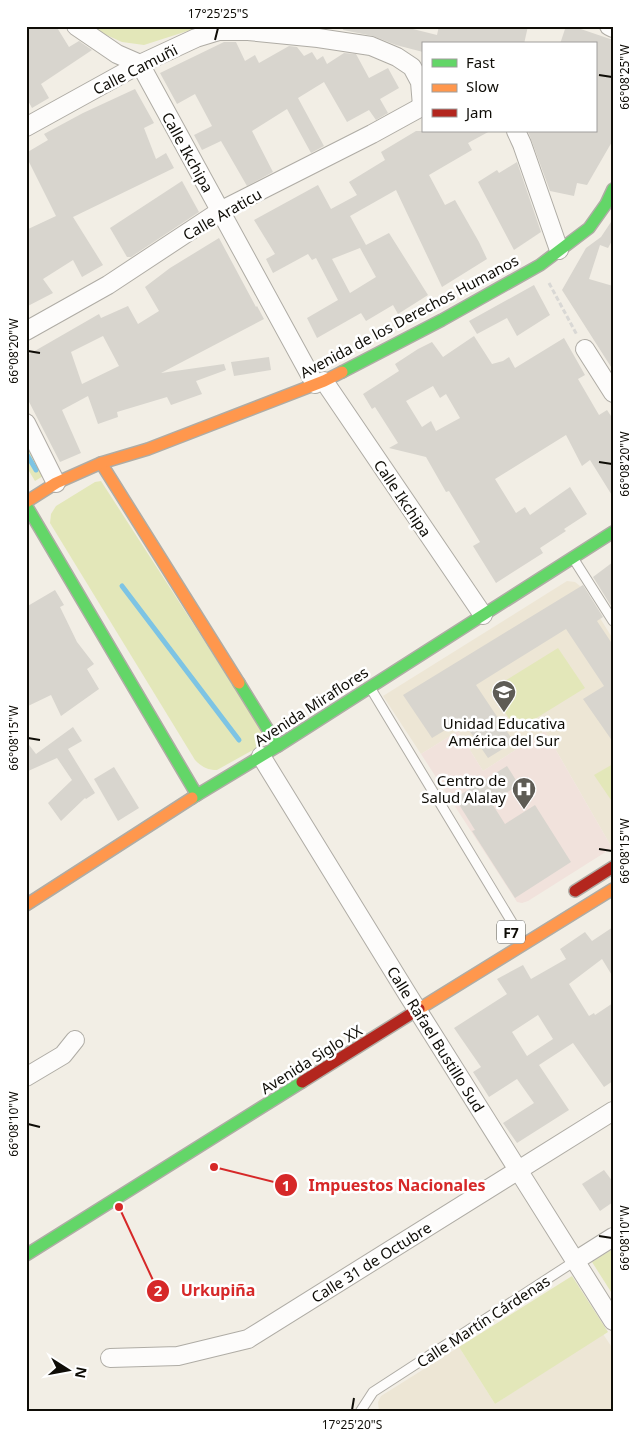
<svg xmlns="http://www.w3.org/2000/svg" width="639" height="1438" font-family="'Noto Sans',sans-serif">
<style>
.built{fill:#ede6d5}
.medical{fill:#f1e2dc}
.green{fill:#e3e7b9}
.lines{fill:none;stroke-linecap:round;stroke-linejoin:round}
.stream{stroke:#7dc4e4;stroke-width:5}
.building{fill:#d8d5ce;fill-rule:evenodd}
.lane-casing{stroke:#afaca5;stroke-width:11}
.street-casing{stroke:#afaca5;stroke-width:20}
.fast-casing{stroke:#afaca5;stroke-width:14}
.slow-casing{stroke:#afaca5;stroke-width:14}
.jam-casing{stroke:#afaca5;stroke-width:14}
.path{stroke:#d9d8d5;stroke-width:3;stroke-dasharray:5 2.5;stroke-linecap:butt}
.lane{stroke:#fdfcfb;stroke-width:9}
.street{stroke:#fdfcfb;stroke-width:18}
.fast{stroke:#63d668;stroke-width:11}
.slow{stroke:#ff974d;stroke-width:11}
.jam{stroke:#b3261e;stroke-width:11}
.ticks{fill:none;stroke:#0f0d07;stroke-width:2}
.labels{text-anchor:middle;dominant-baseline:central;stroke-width:5;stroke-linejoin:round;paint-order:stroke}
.shield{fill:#fff;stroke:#575651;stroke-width:1}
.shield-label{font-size:14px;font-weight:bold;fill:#0f0d07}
.street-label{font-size:15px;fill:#0f0d07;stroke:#fff}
.poi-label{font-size:15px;fill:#0f0d07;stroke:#fff}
.leader{fill:none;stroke:#d62828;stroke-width:2}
.callout-dot{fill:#d62828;stroke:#fff;stroke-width:2}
.mark-label{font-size:15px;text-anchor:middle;font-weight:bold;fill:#fff}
.callout-label{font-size:16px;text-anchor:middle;font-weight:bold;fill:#d62828;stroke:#fff;stroke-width:5;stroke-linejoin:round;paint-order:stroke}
.neatline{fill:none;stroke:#0f0d07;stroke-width:2}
.ticks-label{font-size:12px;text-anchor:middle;fill:#0f0d07}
</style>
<rect width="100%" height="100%" fill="#f2eee5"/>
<g class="built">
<polygon points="567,581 575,582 580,586 613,639 612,848 545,731 483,771 458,731 421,754 383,696"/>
<polygon points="603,1334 613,1349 613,1412 379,1412 378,1402 381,1396 459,1347 495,1404"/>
</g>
<polygon class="medical" points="458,731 483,771 545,731 612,848 528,901 522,903 517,902 421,754"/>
<g class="green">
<polygon points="93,26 203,26 144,45 122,42 102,33"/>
<polygon points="26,434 48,473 35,481 26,466"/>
<path d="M101,481l168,260 -52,29c-10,0 -15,-3 -22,-10l-145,-237 1,-9 5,-8 39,-24z"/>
<polygon points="558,648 585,688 517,730 490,690"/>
<polygon points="613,764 613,803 594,775"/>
<polygon points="613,1249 613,1295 592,1262"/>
<polygon points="572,1276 608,1332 495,1404 459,1347"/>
</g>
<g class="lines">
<g class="stream">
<polyline points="26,453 36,470"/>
<polyline points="122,586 239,740"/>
</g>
</g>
<g class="building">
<polygon points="26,26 56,26 69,47 79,41 92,50 41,84 49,98 32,108 26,97"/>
<polygon points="344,26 401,26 437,35 439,26 528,26 524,44 423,44 423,52 396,45 373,36 343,30"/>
<polygon points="566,26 572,26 613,40 613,140 587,185 577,183 574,196 550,191 528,131 595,131 595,44 560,44"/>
<polygon points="224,42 236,42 245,61 255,55 259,63 289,46 297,47 304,56 312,52 317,60 323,56 327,64 344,53 356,54 369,78 388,68 399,88 380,99 388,113 376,120 369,110 347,122 324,82 298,98 324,146 311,153 287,109 252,131 273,172 247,186 221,141 202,150 194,135 212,126 195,94 177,104 160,73"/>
<polygon points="135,89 154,123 144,128 156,159 166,153 174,168 73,217 103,265 82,277 73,260 43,279 53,293 26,307 26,230 56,216 26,156 26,153 48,140 44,134 83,113"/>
<path d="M416,131h74l-22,12 4,7 -43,25 16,30 10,-5 24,42 8,17 -45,28 -46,-97 -46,26 16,29 23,-12 39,62 -30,19 -5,-9 -27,16 -5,-8 -44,25 -10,-20 31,-18 -22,-42 -4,2 -4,-6 -35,19 -7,-14 9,-5 -21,-34 64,-35 13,24 26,-14 -8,-13 36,-22 -4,-8zM360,248l16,29 -26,16 -18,-34z"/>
<polygon points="517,162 541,232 514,250 478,182 497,170 499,173"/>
<polygon points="182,181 199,212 131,257 127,257 110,228"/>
<polygon points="613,219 613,239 608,248 600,245 589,279 613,286 613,370 562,290 586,248 601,237"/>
<path d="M219,238l37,69 1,-1 7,13 -103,54 63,-9 2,6 -30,11 6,13 -31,11 -4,-8 -50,15 1,5 -20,7 -10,-28 -26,14 19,43 -21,9 -34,-66v-40l73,-42 2,4 27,-12 10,18 21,-13 -14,-24 25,-19zM103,336l16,30 -37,18 -11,-32z"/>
<polygon points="534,285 550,315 517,336 507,318 477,334 469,321"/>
<path d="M474,336l18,28 11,-3 6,-4 6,11 49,-30 21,37 -7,4 21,36 8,-5 6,9v78l-23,-37 -8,6 -16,-31 -71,44 21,34 9,-6 5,8 40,-28 17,27 -23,15 2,2 -26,17 3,5 -47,30 -23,-37 7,-4 -31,-51 -3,1 -20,-35 -37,-9 9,-5 -23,-36 -3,2 -9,-15 36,-23 -4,-7 23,-15 14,-7 11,15zM433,386l7,12 6,-4 14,24 -24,13 -5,-10 -9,6 -16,-26z"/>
<polygon points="269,357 271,370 234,376 231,362"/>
<polygon points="613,562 613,609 593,577"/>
<polygon points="583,585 603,617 597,621 613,645 613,742 583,699 604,686 566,629 476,685 514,742 488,758 462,720 432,738 403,695"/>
<polygon points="55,590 64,605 60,607 77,642 94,664 87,669 99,689 61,716 51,695 26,707 26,607"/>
<polygon points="73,727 82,741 68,749 95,793 86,799 85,798 61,821 48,803 72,780 57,758 26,772 26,741 36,754"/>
<polygon points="507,766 519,785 491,802 505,824 535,805 571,862 515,898 472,831 475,830 455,798"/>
<polygon points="114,767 139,808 118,821 94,779"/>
<path d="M613,927v50l-11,-18 -33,25 20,32 5,-3 1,2 18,-12v78l-9,6 -31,-44 -34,22 30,45 -52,33 -14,-20 31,-20 -17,-24 -28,18 -16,-25 8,-5 -27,-39 53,-34 -10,-15 26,-14 8,14 35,-20 -6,-10 25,-17 7,9zM538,1015l15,24 -26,17 -15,-24z"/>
<polygon points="604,1170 613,1182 613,1202 600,1211 582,1184"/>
</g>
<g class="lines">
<g class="lane-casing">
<g id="lane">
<polyline points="573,558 613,621"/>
<polyline points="371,689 516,929"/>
<polyline points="360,1412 373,1392 575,1261"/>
</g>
</g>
<g class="street-casing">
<g id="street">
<polyline points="76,26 117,54 140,64 315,384"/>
<polyline points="609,26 613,28"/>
<polyline points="26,127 140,64 196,38 219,31 248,31 318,38 371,46 397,57 412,67 420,82 422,106"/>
<polyline points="516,131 522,144 559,250"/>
<polyline points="26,331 108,285 220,211 372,134 423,106"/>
<polyline points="585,349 613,393"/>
<polyline points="324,381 483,615"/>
<polyline points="26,423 56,483"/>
<polyline points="261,756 408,995 613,1321"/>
<polyline points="26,1077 63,1055 75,1040"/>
<polyline points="575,1261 613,1237"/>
<polyline points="110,1358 178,1356 248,1339 613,1111"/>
</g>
</g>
<g class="fast-casing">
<g id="fast">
<polyline points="342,372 442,320 540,265 589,228 606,204 613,189"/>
<polyline points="26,505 197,795"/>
<polyline points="239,683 278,746"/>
<polyline points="192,798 278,746 613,532"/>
<polyline points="26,1255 302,1082"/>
</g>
</g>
<g class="slow-casing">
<g id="slow">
<polyline points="101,463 239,683"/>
<polyline points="26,502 56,483 101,463 148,449 324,381 342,372"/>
<polyline points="26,905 192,798"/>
<polyline points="419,1009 613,889"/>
</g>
</g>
<g class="jam-casing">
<g id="jam">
<polyline points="575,891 613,867"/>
<polyline points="302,1082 419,1009"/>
</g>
</g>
<polyline class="path" points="549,283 577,335"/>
<use href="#lane" class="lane"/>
<use href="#street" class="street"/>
<use href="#fast" class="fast"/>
<use href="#slow" class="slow"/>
<use href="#jam" class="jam"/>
</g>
<path class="ticks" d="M215,40l3,-12M599,75l13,2M28,351l12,2M599,462l13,2M28,738l12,2M599,849l13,2M28,1124l12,3M599,1236l13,2M352,1410l2,-12"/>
<defs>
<g id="school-pin" transform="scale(1.25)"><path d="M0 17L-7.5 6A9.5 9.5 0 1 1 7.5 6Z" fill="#5e5c55" stroke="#fff"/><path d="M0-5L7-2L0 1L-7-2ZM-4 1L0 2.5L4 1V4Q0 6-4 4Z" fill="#fff"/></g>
<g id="hospital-pin" transform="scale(1.25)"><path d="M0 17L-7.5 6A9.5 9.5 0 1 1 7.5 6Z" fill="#5e5c55" stroke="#fff"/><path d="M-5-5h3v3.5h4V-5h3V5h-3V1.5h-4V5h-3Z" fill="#fff"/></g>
</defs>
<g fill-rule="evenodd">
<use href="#school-pin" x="504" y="692"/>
<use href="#hospital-pin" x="524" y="789"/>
</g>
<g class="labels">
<rect class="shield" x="497" y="920.5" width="28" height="23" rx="4"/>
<g class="shield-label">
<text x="511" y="932">F7</text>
</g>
<g class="street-label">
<text transform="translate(135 69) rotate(-27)">Calle Camuñi</text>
<text transform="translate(188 152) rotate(61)">Calle Ikchipa</text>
<text transform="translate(222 214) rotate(-30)">Calle Araticu</text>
<text transform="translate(409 316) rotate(-28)">Avenida de los Derechos Humanos</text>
<text transform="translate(403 498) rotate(56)">Calle Ikchipa</text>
<text transform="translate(311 706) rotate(-33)">Avenida Miraflores</text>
<text transform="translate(436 1039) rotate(58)">Calle Rafael Bustillo Sud</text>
<text transform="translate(311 1059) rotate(-32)">Avenida Siglo XX</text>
<text transform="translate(371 1262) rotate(-32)">Calle 31 de Octubre</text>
<text transform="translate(483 1321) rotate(-33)">Calle Martín Cárdenas</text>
</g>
<g class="poi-label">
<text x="504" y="723">Unidad Educativa<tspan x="504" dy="17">América del Sur</tspan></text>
<text x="506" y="780" text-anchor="end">Centro de<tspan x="506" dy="17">Salud Alalay</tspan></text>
</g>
</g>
<path class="leader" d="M214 1167L286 1185M119 1207L158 1291"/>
<g class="callout-dot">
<circle cx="214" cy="1167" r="5"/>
<circle cx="119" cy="1207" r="5"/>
<circle cx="286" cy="1185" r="12"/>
<circle cx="158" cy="1291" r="12"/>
</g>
<g class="mark-label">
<text x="286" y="1191">1</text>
<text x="158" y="1296">2</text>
</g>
<g class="callout-label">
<text x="397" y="1191">Impuestos Nacionales</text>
<text x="218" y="1296">Urkupiña</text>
</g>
<rect width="639" height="1438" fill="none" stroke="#ffffff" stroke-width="55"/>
<rect x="422" y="42" width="175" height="90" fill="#ffffff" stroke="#9f9e9c"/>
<rect x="432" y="59" width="25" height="8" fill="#63d668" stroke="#9f9e9c"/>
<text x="466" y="68" font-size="15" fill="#0f0d07">Fast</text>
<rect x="432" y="84" width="25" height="8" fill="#ff974d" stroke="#9f9e9c"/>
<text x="466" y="92" font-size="15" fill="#0f0d07">Slow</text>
<rect x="432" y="109" width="25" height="8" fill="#b3261e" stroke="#9f9e9c"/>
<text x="466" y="118" font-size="15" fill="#0f0d07">Jam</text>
<g transform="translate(68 1370) rotate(101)" stroke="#ffffff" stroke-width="4" paint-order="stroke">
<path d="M0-4L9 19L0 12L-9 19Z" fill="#0f0d07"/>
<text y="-8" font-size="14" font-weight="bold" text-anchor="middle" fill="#0f0d07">N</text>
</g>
<rect x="28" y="28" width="584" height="1382" class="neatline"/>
<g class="ticks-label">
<text x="218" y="18">17°25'25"S</text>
<text transform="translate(625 77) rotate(-90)" y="4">66°08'25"W</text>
<text transform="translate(14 351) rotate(-90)" y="4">66°08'20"W</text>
<text transform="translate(625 464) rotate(-90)" y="4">66°08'20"W</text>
<text transform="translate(14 738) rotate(-90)" y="4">66°08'15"W</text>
<text transform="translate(625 851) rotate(-90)" y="4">66°08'15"W</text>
<text transform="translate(14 1124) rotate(-90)" y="4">66°08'10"W</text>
<text transform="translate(625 1238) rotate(-90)" y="4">66°08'10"W</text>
<text x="352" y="1429">17°25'20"S</text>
</g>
</svg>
